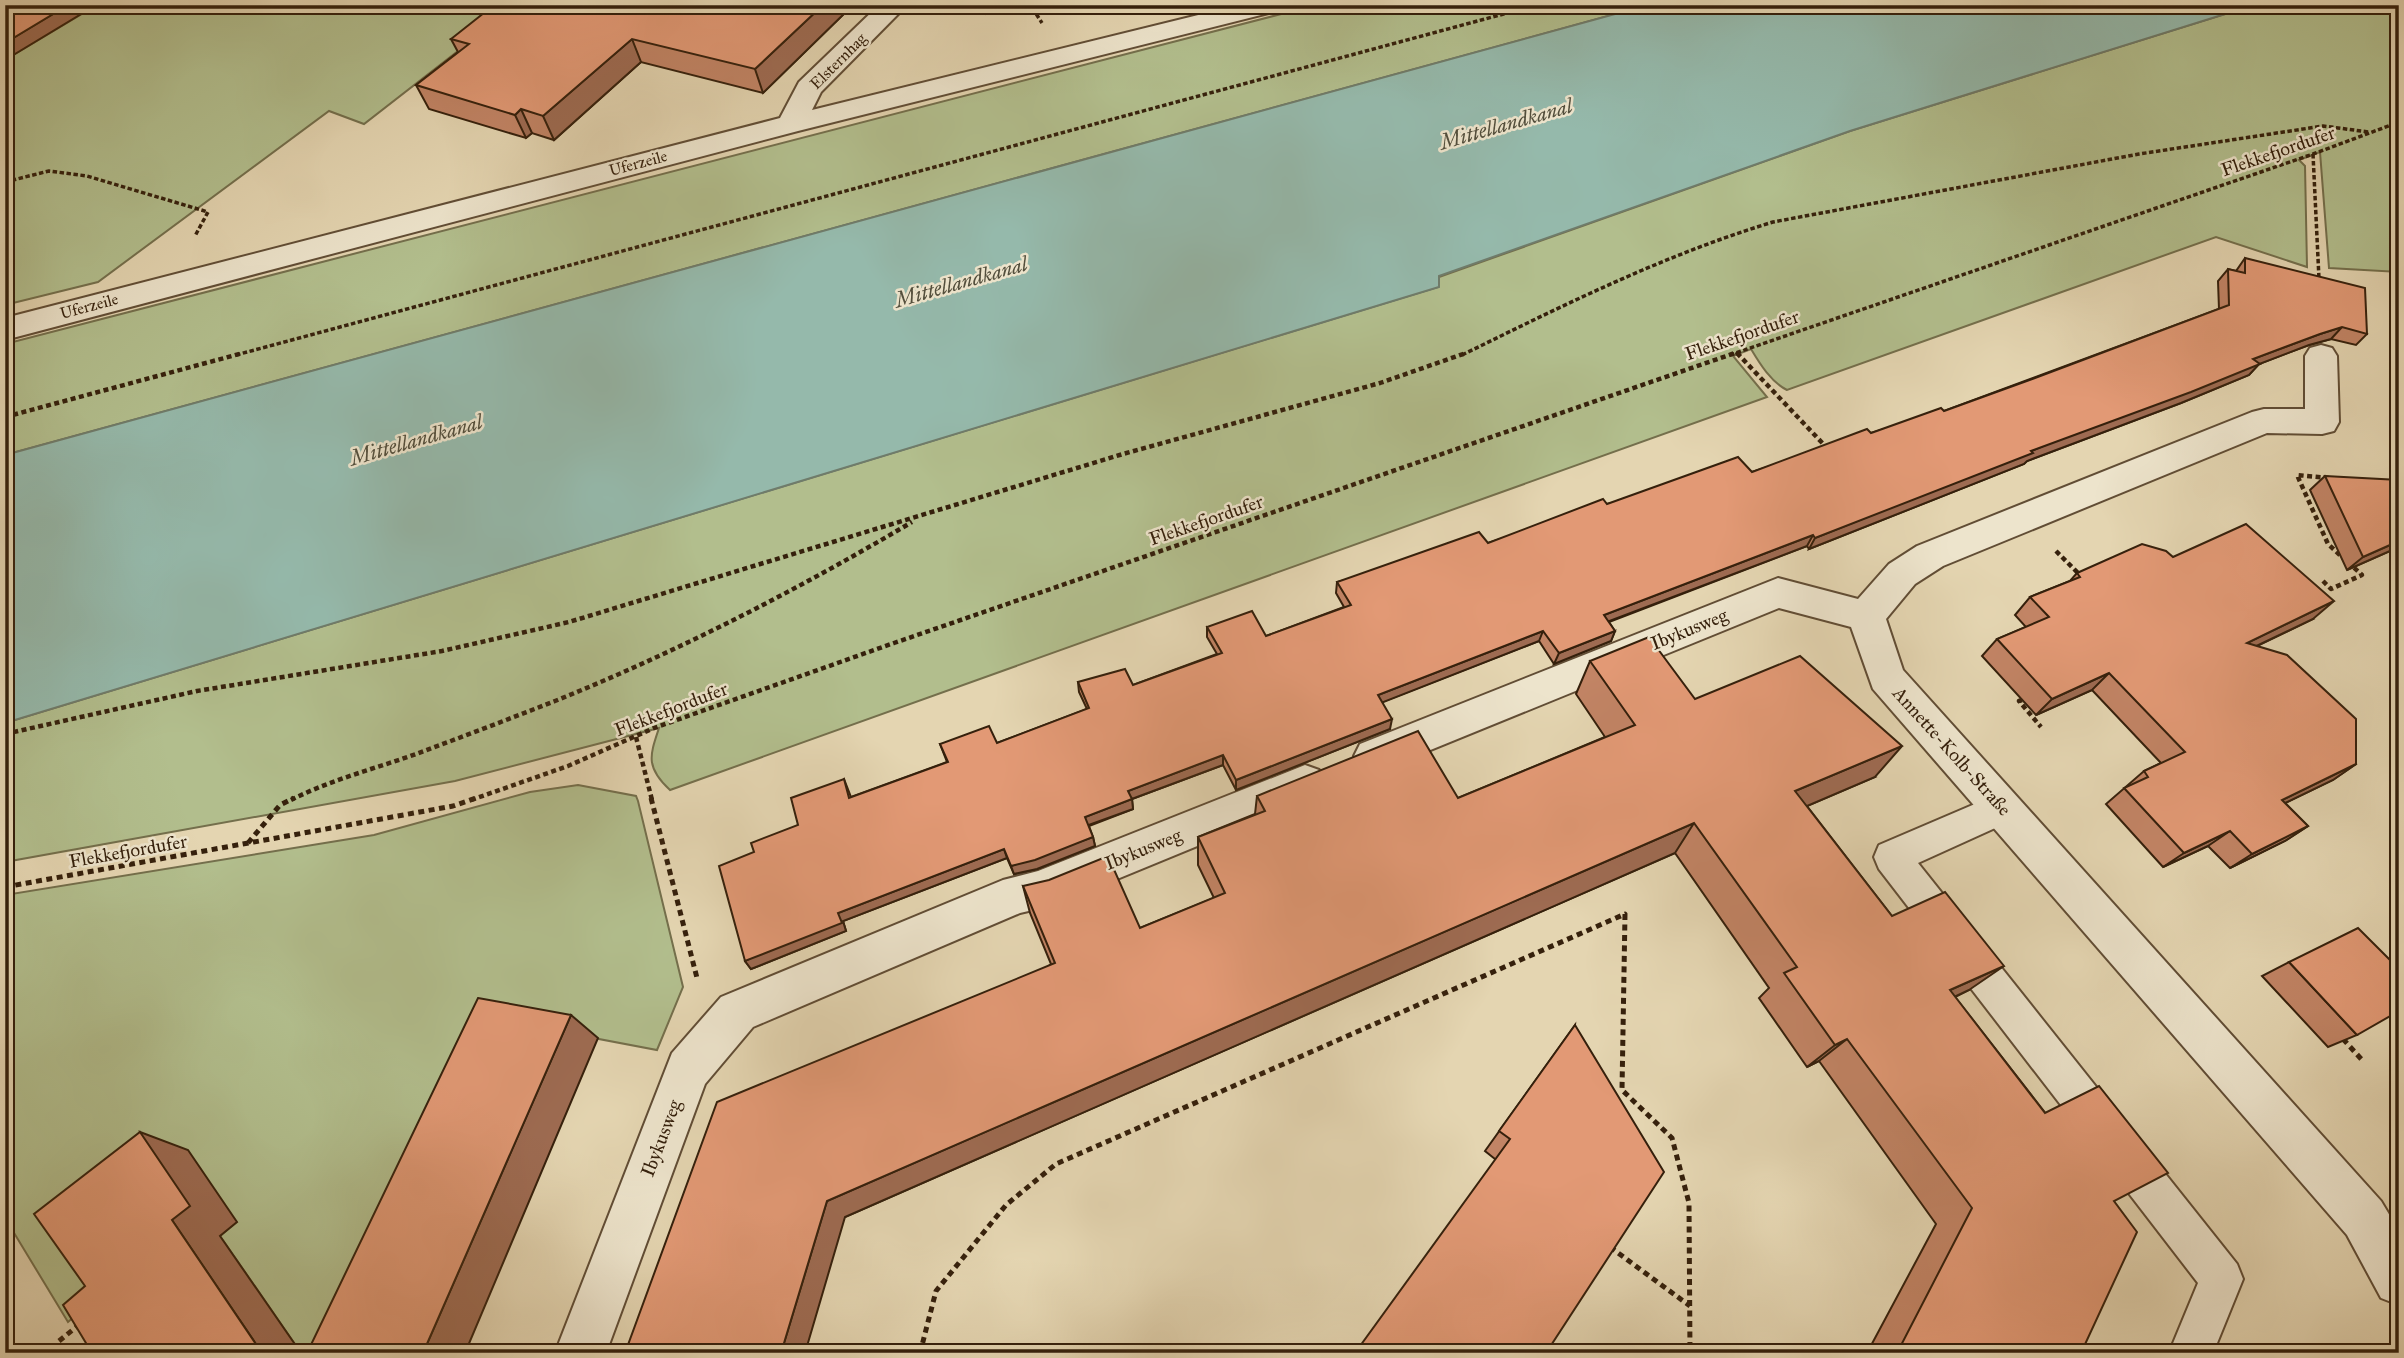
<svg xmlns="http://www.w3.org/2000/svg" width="2404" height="1358" font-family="'IM FELL Great Primer',serif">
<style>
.green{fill:#b2be8d;stroke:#746f4c;stroke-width:2}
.water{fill:#95b9ab;stroke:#6f7c6b;stroke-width:2}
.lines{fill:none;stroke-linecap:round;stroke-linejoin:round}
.service-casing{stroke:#614d35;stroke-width:4}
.minor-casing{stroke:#614d35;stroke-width:4}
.path-far2{stroke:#35200c;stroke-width:3.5;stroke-dasharray:4.5 2.5;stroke-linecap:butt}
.path-far1{stroke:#35200c;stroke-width:4.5;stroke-dasharray:5 3.5;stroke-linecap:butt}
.path{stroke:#35200c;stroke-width:5;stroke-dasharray:6 4.5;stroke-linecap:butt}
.service{fill:#ede4cc;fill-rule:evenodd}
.minor{fill:#ede4cc;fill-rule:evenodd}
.wall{fill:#c28465;stroke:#35200c;stroke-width:2}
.shaded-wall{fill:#9e6b52;stroke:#35200c;stroke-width:2}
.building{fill:#e29975;stroke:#35200c;stroke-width:2}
.labels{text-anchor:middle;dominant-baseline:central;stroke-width:5;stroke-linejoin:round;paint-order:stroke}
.far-street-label{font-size:16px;fill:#35200c;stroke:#ede4cc}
.street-label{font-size:19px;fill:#35200c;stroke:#ede4cc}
.water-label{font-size:21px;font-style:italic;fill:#524e3c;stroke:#ede4cc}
</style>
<rect width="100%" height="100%" fill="#e4d5b1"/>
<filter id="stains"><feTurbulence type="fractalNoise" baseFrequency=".00286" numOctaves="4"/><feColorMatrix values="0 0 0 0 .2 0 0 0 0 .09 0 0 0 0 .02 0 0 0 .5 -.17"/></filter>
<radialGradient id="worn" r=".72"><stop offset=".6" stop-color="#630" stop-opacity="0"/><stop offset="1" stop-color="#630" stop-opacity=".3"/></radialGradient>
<g class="green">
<polygon points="97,5 517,5 364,124 329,111 98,282 5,305 5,60"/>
<polygon points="1316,5 1648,5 5,455 5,344"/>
<path d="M2254,5h145v267l-70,-4 -9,-116 -21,8 6,6 2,101 -91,-30 -429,153c-16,-8 -27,-26 -36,-41l-18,7 34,41 -1097,393c-25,-23 -20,-35 -11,-62l-204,53 -450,81v-139l1433,-436 1,-10 411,-146z"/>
<polygon points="578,785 636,796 638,801 683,987 657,1050 509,1022 355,1353 301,1353 220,1236 237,1221 122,1276 68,1322 5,1218 5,895 374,835 530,792"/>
</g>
<polygon class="water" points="1648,5 2254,5 1850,131 1439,276 1439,287 5,723 5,455"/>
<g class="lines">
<g class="service-casing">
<polygon id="service" points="2003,792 2015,797 2021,808 2015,819 1918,863 2237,1264 2243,1279 2213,1353 2169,1353 2198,1283 1879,869 1874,857 1879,845"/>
</g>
<g class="minor-casing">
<g id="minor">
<polygon points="879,5 907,5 821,92 812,110 1239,5 1285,5 1281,10 798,131 5,340 5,318 780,118 799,82"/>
<polygon points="2321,345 2332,348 2337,356 2339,422 2334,431 2322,434 2267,433 1943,566 1915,584 1886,619 1903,670 2381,1201 2399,1231 2399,1305 2381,1298 2347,1235 1873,689 1851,627 1779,608 1374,773 1360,768 1354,756 1360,744 1778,578 1858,599 1889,564 1917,546 2252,412 2264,409 2305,409 2305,356 2310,348"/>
<polygon points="1305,765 1319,770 1325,783 1319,796 1054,905 1020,913 753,1027 705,1084 606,1353 555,1353 672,1053 721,997 1003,880 1038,871"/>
</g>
</g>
<g class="path-far2">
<polyline points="1027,5 1031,6 1042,23"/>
<polyline points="2313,154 2319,279"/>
<polyline points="5,182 49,171 87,176 208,212 195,236"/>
<polyline points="1736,352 1739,355"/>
<polyline points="236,355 1537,5"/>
<path d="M1462,355c102,-50 202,-100 311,-133l366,-68 184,-28 46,6"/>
<polyline points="1730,355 2313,154 2391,125 2399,116"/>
</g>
<g class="path-far1">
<polyline points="1737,353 1828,449"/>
<polyline points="5,417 243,353"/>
<polyline points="2329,478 2297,475 2328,544 2343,558"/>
<polyline points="2056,551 2082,577"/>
<polyline points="2323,581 2331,589 2362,575 2350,564"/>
<polyline points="2022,700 2019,701 2041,727"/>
<polyline points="5,734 197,691 442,651 569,622 1123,454 1380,383 1466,353"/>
<polyline points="636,737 652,800"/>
<polyline points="2395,764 2399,765"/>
<path d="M291,800c39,-20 83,-31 125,-46 46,-17 93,-35 139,-53 124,-50 242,-111 357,-179"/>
<polyline points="471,800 568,766 654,728 894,643 1735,353"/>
</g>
<g class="path">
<polyline points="651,798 697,978"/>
<polyline points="248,843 280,805 294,798"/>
<polyline points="5,887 453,806 476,798"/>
<polyline points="2343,1039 2363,1061"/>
<polyline points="1610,1247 1690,1306"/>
<polyline points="59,1341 80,1324"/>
<polyline points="920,1353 936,1291 1006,1205 1056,1164 1625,914 1622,1090 1672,1138 1689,1203 1690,1353"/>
</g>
<use href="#service" class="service"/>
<use href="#minor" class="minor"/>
</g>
<g class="wall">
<polygon points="853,5 763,93 641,62 554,140 532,133 526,138 429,109 416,85 458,52 451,39"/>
<polygon points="961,5 1012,5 1005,12 991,8 986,13"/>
<polygon points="2245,258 2367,334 2356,345 2331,339 2309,345 2259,364 2249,375 2181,403 2027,461 2024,464 1809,549 1807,546 1609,622 1615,631 1611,641 1554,664 1539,641 1382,702 1390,729 1236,790 1223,765 1132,799 1133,809 1089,826 1093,837 1095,846 1037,869 1014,874 1007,858 843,921 846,931 751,969 745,961 754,852 798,825 844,779 851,797 947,762 940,744 997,743 1087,709 1079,692 1078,682 1133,685 1217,654 1207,637 1207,627 1266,636 1344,607 1336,593 1337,582 1488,543 1607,504 1752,472 1871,433 1944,411 2219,309 2218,281 2228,269 2236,271"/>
<polygon points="2399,301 2399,381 2390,311"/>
<polygon points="2325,476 2399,547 2347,570 2310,490"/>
<polygon points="2173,557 2313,619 2257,646 2356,764 2333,780 2285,803 2308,826 2285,841 2230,868 2208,846 2163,867 2106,804 2144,771 2161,763 2092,690 2036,715 1982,656 1997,639 2026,627 2015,615 2030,597 2070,581 2077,573"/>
<polygon points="1590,661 1695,699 1875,777 1807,806 1892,916 1969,990 1955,997 2114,1201 2081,1353 1867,1353 1936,1224 1819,1061 1807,1067 1759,998 1769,988 1675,853 845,1217 625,1353 1051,964 1030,913 1023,886 1140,928 1214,898 1198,865 1198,837 1255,814 1257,796 1458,798 1605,737 1576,694"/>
<polygon points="2289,962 2357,1035 2328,1047 2262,976"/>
<polygon points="1575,1025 1546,1353 1495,1159 1485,1151"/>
</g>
<g class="shaded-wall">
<polygon points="68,5 96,5 5,60 5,43"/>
<polygon points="823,5 853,5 763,93 755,69"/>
<polygon points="985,5 991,5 991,8 986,13"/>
<polygon points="1005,5 1012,5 1005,12"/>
<polygon points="632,39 641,62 554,140 543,116"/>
<polygon points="521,109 532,133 526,138 515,115"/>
<polygon points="2342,327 2331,339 2309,345 2259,364 2249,375 2181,403 2027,461 2024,464 1809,549 1815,538 2031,451 2253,359 2320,334"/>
<polygon points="1813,535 1807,546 1599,625 1604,615"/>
<polygon points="2399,541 2399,547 2347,570 2363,557"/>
<polygon points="2334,601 2313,619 2227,660 2247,643"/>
<polygon points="1543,631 1539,641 1376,705 1378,695"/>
<polygon points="1615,631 1611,641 1554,664 1559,653"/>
<polygon points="2109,673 2092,690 2036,715 2052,699"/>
<polygon points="1392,719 1390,729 1236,790 1236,780"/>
<polygon points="1902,746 1875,777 1772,821 1795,791"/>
<polygon points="1223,755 1223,765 1129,800 1128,791"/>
<polygon points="2356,764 2333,780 2260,815 2282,800"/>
<polygon points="1132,799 1133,809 1086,826 1085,817"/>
<polygon points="1694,823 1675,853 845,1217 805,1353 781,1353 827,1201"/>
<polygon points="2308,826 2285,841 2230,868 2252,854"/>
<polygon points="2230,831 2208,846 2163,867 2184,853"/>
<polygon points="1093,837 1095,846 1037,869 1014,874 1011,866"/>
<polygon points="1004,849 1007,858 843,921 846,931 751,969 745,961 838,913"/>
<polygon points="2004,966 1969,990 1918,1014 1950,990"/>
<polygon points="571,1015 598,1038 465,1353 423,1353"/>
<polygon points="1847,1039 1819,1061 1807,1067 1835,1045"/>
<polygon points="140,1132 188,1150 237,1222 220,1236 301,1353 262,1353 172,1220"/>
</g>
<g class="building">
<polygon points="5,5 68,5 5,43"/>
<polygon points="494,5 823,5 755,69 632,39 543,116 521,109 515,115 416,85 469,44 451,39"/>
<polygon points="2245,258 2365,288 2367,334 2342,327 2320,334 2253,359 2260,364 2191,392 2031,451 2033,453 1815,538 1813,535 1604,615 1615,631 1559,653 1543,631 1378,695 1392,719 1236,780 1223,755 1128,791 1132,799 1085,817 1093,837 1035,860 1011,866 1004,849 838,913 842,923 745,961 719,866 754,852 751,843 798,825 791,798 844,779 849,798 948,762 940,744 989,726 997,743 1089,708 1078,682 1125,669 1133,685 1222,653 1207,627 1252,611 1266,636 1351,605 1337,582 1479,532 1488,543 1603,499 1607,504 1738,457 1752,472 1867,429 1871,433 1941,408 1944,411 2035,378 2229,305 2228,269 2245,273"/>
<polygon points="2325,476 2399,480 2399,541 2363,557"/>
<polygon points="2246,524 2334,601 2247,643 2287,655 2356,719 2356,764 2282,800 2308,826 2252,854 2230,831 2184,853 2124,788 2148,777 2144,771 2185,752 2109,673 2052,699 1997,639 2049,617 2030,597 2080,577 2077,573 2142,544 2166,551 2173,557"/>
<polygon points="1649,637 1695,699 1800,656 1902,746 1795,791 1892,916 1945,892 2004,966 1950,990 2045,1113 2099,1086 2168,1173 2114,1201 2137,1232 2081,1353 1897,1353 1972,1208 1847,1039 1835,1045 1784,973 1797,967 1694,823 827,1201 781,1353 625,1353 717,1102 1055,963 1023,886 1049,880 1108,856 1140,928 1225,893 1198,837 1265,811 1257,796 1418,731 1458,798 1635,725 1590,661"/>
<polygon points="2358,928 2399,969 2399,1011 2357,1035 2289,962"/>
<polygon points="478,998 571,1015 423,1353 307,1353"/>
<polygon points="1575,1025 1664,1172 1546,1353 1355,1353 1510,1139 1499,1131"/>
<polygon points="140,1132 190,1206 172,1220 262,1353 92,1353 63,1305 85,1286 34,1214"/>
</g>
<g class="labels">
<g class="far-street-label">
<text transform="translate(838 61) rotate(-45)">Elsternhag</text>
<text transform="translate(638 163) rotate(-15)">Uferzeile</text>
<text transform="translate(89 306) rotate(-15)">Uferzeile</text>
</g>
<g class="street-label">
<text transform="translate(2278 151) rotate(-19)">Flekkefjordufer</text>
<text transform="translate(1742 335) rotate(-19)">Flekkefjordufer</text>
<text transform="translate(1206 520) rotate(-19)">Flekkefjordufer</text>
<text transform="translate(1689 629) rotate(-22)">Ibykusweg</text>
<text transform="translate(671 709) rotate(-21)">Flekkefjordufer</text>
<text transform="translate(1952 751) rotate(48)">Annette-Kolb-Straße</text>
<text transform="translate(1143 849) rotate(-22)">Ibykusweg</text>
<text transform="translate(128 851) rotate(-10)">Flekkefjordufer</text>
<text transform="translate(661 1138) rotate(-69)">Ibykusweg</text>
</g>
<g class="water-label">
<text transform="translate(1506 124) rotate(-16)">Mittellandkanal</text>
<text transform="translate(961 282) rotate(-16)">Mittellandkanal</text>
<text transform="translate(416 440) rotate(-16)">Mittellandkanal</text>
</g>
</g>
<rect width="2404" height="1358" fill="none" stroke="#e4d5b1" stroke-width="28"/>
<rect x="7" y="7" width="2390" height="1344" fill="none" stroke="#35200c" stroke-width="3.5"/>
<rect x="14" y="14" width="2376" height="1330" fill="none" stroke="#35200c" stroke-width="2"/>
<rect width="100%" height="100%" filter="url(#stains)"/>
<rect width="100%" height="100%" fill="url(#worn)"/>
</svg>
